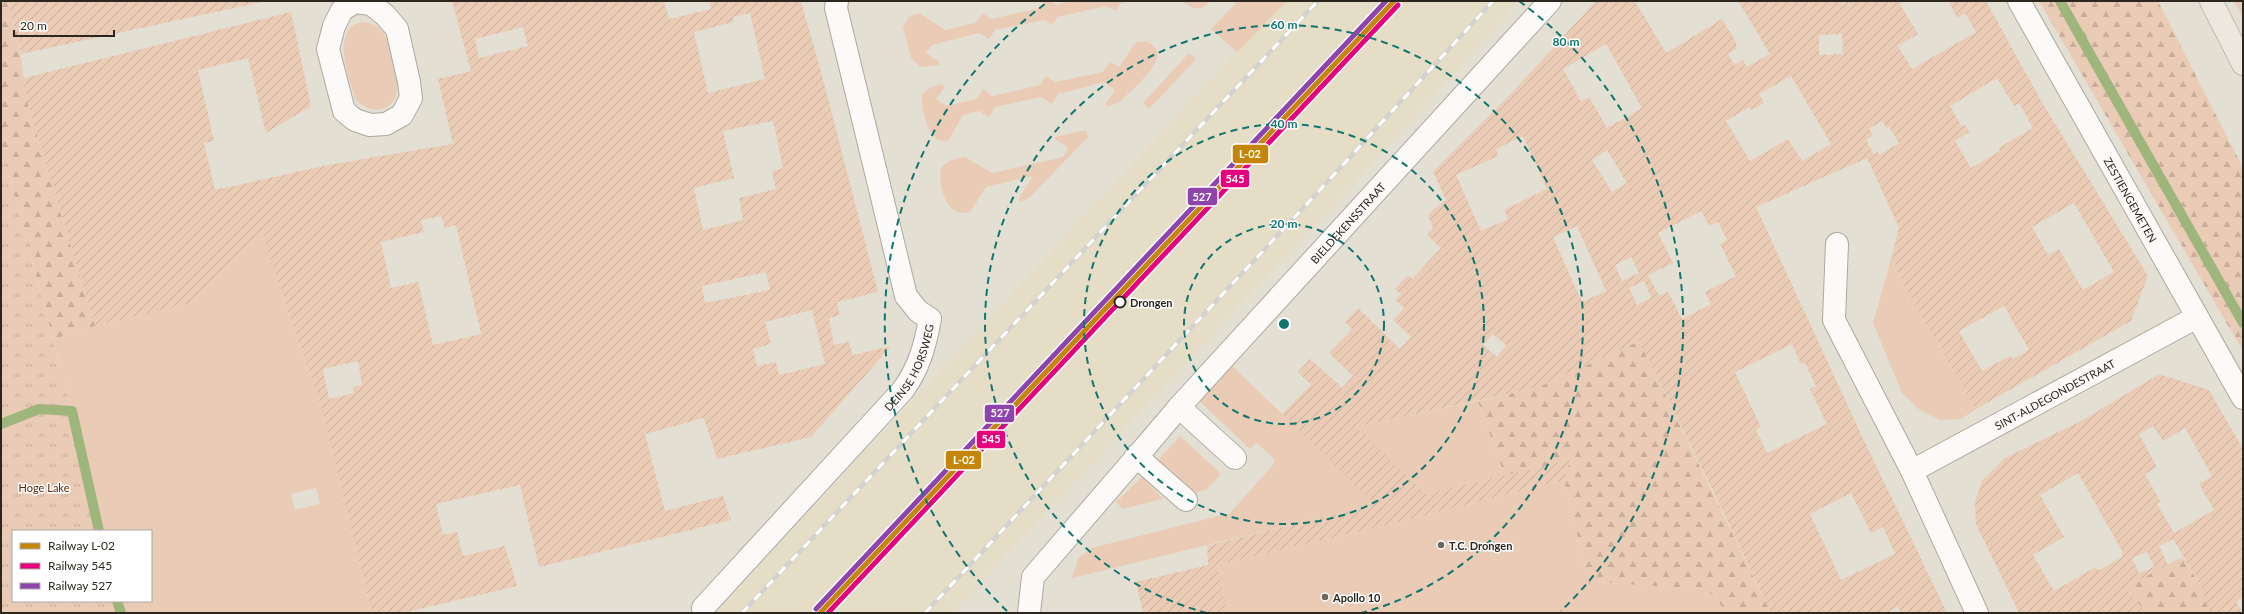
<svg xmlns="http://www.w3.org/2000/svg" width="2244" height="614" font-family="Lato,sans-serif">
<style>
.built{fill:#e6ddc6}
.grass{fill:#eacbb6;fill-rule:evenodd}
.forest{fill:url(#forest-firs)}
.park{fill:url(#park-tufts)}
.garden{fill:url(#garden-furrows);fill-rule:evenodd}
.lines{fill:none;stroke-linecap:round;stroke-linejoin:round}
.stream{stroke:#9eb67c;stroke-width:10}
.pedestrian-casing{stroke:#aca99f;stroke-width:24}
.minor-casing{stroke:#aca99f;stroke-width:24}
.trunk-casing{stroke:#bfbcb6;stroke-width:24}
.pedestrian{stroke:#fbfaf8;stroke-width:22}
.minor{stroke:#fbfaf8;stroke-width:22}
.trunk{stroke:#eee7de;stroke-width:22}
.rail-casing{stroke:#d4d2ce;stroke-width:4.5}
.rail{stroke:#fff;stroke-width:3;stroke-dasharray:9;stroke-linecap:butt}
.rail-1-casing{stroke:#fff;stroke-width:8}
.rail-2-casing{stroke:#fff;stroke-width:8}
.rail-3-casing{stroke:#fff;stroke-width:8}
.rail-1{stroke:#c48608;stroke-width:5}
.rail-2{stroke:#e5007d;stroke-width:5}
.rail-3{stroke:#8e44ad;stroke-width:5}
.ring{fill:none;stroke:#0f766e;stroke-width:2;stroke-dasharray:7 5}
.stop-dot{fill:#fff;stroke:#2b271e;stroke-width:2}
.poi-dot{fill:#6c675d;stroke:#fff;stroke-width:1.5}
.labels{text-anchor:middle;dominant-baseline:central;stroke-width:3;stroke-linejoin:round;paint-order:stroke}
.street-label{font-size:11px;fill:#2b271e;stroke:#fff}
.stop-label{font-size:11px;font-weight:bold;fill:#2b271e;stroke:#fff;text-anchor:start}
.park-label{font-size:11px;fill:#5b2809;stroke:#fff}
.poi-label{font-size:11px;font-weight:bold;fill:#2b271e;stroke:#fff;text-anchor:start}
.centre{fill:#0f766e;stroke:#fff;stroke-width:2}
.ring-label{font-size:12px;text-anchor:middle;font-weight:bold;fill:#0f766e;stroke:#fff;stroke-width:3;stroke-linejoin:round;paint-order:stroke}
.line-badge{stroke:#fff;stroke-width:1.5}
.badge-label{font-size:11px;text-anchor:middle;font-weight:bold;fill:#fff}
</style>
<defs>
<pattern id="forest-firs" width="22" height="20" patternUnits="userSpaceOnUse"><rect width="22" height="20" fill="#eacbb6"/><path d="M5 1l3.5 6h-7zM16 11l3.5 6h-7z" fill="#c9ae9c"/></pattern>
<pattern id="park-tufts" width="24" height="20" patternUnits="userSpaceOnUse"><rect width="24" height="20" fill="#eacbb6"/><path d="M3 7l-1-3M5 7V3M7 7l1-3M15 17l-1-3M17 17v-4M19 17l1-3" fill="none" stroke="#c9ae9c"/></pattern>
<pattern id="garden-furrows" width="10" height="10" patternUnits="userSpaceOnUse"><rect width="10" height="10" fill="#eacbb6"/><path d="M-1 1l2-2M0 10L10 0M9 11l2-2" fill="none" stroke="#c9ae9c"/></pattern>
</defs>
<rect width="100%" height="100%" fill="#e4dfd3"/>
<polygon class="built" points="1287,1 1519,1 1360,177 952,613 715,613 1231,58"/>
<g class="grass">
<polygon points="1045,1 1051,1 1056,5 1072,1 1128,1 1121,3 1116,11 1106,6 1058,17 1052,25 1044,20 995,30 989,39 979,33 932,45 926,53 939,62 939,65 921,67 911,58 903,27 910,16 919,13 945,30 977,22 982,13 992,19 1040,8"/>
<polygon points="1182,1 1211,1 1202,8 1193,8"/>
<polygon points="1238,1 1287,1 1237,52 1211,29"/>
<polygon points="2234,1 2243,1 2243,18"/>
<path d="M361,22c32,0 31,37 36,61 3,27 -24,35 -41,17 -7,-23 -26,-69 5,-78z"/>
<path d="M1145,41c34,12 -12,47 -25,61l-14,5v-4l9,-13 -11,-8 -46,12 -6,10 -11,-7 -46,10 -6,10 -10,-6 -16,4 -15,26 -10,-1c-12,-9 -17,-32 -16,-46l9,-7 12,-3 1,4 -8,11 10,7 31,-7 6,-10 9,7 48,-11 6,-9 9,6 48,-10 7,-10 9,5 17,-25z"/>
<polygon points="1189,53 1196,59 1149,109 1143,103"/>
<path d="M1081,131h5l2,6 -59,61 -9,4 -1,-4 14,-22 -47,11 -16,25c-24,7 -32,-26 -29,-45l10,-7 14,-3 27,16 71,-16 6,-9 -13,-8 -1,-3z"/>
<path d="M262,233l58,170 52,210h-251l-4,-12h34v-70h-52l-27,-120 -19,-72 42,-13 96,-23zM316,488l4,16 -25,6 -4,-16z"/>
<polygon points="1892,255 1903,285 1976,409 1961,419 1940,420 1920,410 1902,393 1873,323"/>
<polygon points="1228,362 1376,504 1072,578 1078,559 1092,548 1230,513 1272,466 1275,460 1257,443 1250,449 1195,397"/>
<polygon points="1478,401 1505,476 1426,494 1355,427"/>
<polygon points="1180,436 1221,474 1206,490 1192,493 1157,461"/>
<polygon points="1142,477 1163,499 1123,509 1116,502"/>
<polygon points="1564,480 1589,584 1596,582 1695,589 1710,593 1727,613 1226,613 1216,565 1391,524"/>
</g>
<g class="forest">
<polygon points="1,1 7,1 18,36 27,102 95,326 53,339 1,146"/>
<polygon points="2039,1 2158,1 2243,168 2243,351"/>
<polygon points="1639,341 1771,613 1727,613 1710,593 1694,589 1596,582 1589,584 1564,480 1570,460 1505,476 1478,401 1538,387"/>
<polygon points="2182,557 2200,585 2210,613 2146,613 2125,587"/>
</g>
<polygon class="park" points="1,146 72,411 99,531 13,531 13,601 117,601 121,613 1,613"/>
<g class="garden">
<polygon points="7,1 266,1 21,54 18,36"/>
<path d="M452,1h212l5,18 42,-10 -2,-8h92l23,82 54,209 -41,10 3,13 -11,3 5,27 15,-3 4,13 38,-9 -80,91 -94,22 -13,-41 -59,16 20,77 58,-15 8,24 -192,47 -19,-82 -84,19 7,31 14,-3 6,24 42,-10 12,40 -115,27h-30l-52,-210 -58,-169 -71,69 -96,23 -68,-224 -3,-24 267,-66 20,94 -45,27 -18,-75 -50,12 16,71 -10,2 11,47 113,-25 125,-21 -15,-65 33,-8zM750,13l15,66 -57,14 -14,-61 40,-10 -1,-5zM523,27l5,19 -49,12 -4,-19zM773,121l10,47 -11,3 4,18 -37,9 4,22 -40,10 -9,-42 40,-10 -11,-47zM441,216l4,12 11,-3 25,109 -48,11 -15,-63 -27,6 -10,-46 43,-10 -3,-12zM766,272l4,18 -65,13 -3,-17zM812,310l13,54 -46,11 -3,-13 -19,4 -4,-17 18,-5 -6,-22zM358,361l4,24 -9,2 1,6 -25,6 -6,-30z"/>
<path d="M1596,1h39l31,52 56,-34 14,23v7l-8,5 7,11 8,-5 4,7 23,-13 -32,-53h104l1,3 5,-3h56l-4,3 18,30 -20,12 14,23 64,-37 -11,-19 -8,5 -9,-17h38l54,98 108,177 -17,45 -155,88 -73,-124 -11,-30 7,-27 -32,-70 -111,49 104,225 87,181h-46l-3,-6 -12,6h-115l-52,-110 -80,-162 -101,46 -182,40 70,67 144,-34 -6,20 -173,44 -175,41 11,48h-84l-7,-31 72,-17 -1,-19 168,-42 -93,-90 29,-29 -13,-13 12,-13 32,29 11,-12 -24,-23 23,-24 -7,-7 13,-14 42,41 11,-12 -18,-17 11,-12 -9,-8 6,-6 -6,-5 13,-14 4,4 29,-31 -14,-13 6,-7 -5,-12 6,-7 12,-9 -13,-28 75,-75zM1842,34l1,20 -24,1v-20zM1606,44l36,64 -35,20 -18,-31 -8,4 -18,-32zM1791,76l40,68 -29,17 -14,-22 -38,22 -24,-40 23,-14 3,3 12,-7 -5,-9zM1997,78l17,28 5,-3 14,25 -35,20 2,3 -29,17 -16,-27 14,-9 -4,-7 -3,2 -12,-21zM1882,121l4,7 3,-1 10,16 -19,12 -2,-3 -4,2 -8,-14 7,-5 -4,-6zM1523,136l24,53 -43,21 4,9 -27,12 -25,-56 42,-19 -2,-7zM1607,150l20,33 -15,9 -20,-32zM2074,203l40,69 -31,18 -24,-41 -11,6 -16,-28zM1701,211l8,15 9,-4 9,18 -7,4 16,32 -31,16 6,12 -29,15 -14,-27 -9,4 -11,-21 25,-12 -15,-30zM1577,226l29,65 -24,11 -29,-65zM1631,257l8,16 -17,8 -7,-16zM1644,281l7,17 -14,7 -8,-17zM2004,306l25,44 -16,9 -3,-3 -28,15 -23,-40zM1493,334l13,11 -9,12 -14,-12zM1792,344l9,20 4,-1 11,23 -6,3 17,35 -60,29 -11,-23 5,-3 -26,-55zM1851,493l20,40 12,-6 12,27 -54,26 -31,-66z"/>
<path d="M2159,374l50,16 34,59v148l-7,5 7,11h-33l-10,-28 -27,-46 -14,7 9,19 -43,22 21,26h-127l-43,-89 -1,-22 7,-21 23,-23 78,-38zM2153,426l10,15 22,-13 27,48 -13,8 15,26 -40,23 -17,-29 3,-3 -15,-27 12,-7 -18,-33zM2078,473l44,78v6l-22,13 -6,-2 -40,23 -21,-36 31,-18 -24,-42zM2147,552l7,15 -15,6 -7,-15z"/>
</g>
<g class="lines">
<g class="stream">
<polyline points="2060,1 2243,323"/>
<polyline points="1,424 39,409 72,411 99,531"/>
<polyline points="117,601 121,613"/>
</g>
<g class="pedestrian-casing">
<g id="pedestrian">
<polyline points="1136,456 1186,500"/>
<polyline points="1029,613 1033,577 1146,446"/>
</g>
</g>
<g class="minor-casing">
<g id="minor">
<path id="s1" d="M2019,1l224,397"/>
<polygon points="355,2 371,4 385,15 397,29 409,82 411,98 402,115 386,124 370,125 355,120 344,111 328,49 334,26 342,10"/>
<polyline points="1837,244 1834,320 1912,471 1977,613"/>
<polyline points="1179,407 1235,458"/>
<path id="s2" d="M1146,446l33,-39 371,-406"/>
<path id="s3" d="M1912,471l285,-154"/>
<path id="s4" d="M703,608l200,-218c16,-22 22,-44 27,-71l-12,-8 -12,-15 -70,-288 1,-7"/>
</g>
</g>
<g class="trunk-casing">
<polyline id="trunk" points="2211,1 2243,64"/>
</g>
<use href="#pedestrian" class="pedestrian"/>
<use href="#minor" class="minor"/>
<use href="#trunk" class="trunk"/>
<g class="rail-casing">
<g id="rail">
<polyline points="742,613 1318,1"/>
<polyline points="925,613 1318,192 1493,1"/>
</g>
</g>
<use href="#rail" class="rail"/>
<g class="rail-1-casing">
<polyline id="rail-1" points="820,613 1394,1"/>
</g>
<g class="rail-2-casing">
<polyline id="rail-2" points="828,613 1398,5"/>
</g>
<g class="rail-3-casing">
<polyline id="rail-3" points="816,609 1386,1"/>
</g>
<use href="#rail-1" class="rail-1"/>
<use href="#rail-2" class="rail-2"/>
<use href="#rail-3" class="rail-3"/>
</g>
<g class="ring">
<circle cx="1284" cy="324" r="100"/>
<circle cx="1284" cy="324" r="200"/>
<path d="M1207 613A299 299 0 1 1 1361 613"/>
<path d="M1007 611A399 399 0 0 1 1049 1M1519 1A399 399 0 0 1 1561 611"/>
</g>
<circle class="stop-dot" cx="1120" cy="302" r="5.5"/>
<g class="poi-dot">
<circle cx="1441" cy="545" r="4"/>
<circle cx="1325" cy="597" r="4"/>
</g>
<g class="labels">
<g class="street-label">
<text stroke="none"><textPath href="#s1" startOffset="228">ZESTIENGEMETEN</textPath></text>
<text stroke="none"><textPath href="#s2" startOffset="301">BIELDEKENSSTRAAT</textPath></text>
<text stroke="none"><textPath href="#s4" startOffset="319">DEINSE HORSWEG</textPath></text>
<text stroke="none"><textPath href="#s3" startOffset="162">SINT-ALDEGONDESTRAAT</textPath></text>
</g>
<g class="stop-label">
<text x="1130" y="302">Drongen</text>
</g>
<g class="park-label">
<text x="44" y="487">Hoge Lake</text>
</g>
<g class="poi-label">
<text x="1449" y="545">T.C. Drongen</text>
<text x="1333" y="597">Apollo 10</text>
</g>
</g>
<circle cx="1284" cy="324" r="6" class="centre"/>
<g class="ring-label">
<text x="1284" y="29">60 m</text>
<text x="1566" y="46">80 m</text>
<text x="1284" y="128">40 m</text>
<text x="1284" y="228">20 m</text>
</g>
<g class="line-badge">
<rect x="1232" y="144" width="37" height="20" rx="4" fill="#c48608"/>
<rect x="1220" y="169" width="30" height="19" rx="4" fill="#e5007d"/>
<rect x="1187" y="187" width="31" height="19" rx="4" fill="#8e44ad"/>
<rect x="984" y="404" width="31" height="19" rx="4" fill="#8e44ad"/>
<rect x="976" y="430" width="30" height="19" rx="4" fill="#e5007d"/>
<rect x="945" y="450" width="37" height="20" rx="4" fill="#c48608"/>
</g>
<g class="badge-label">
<text x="1250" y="158">L-02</text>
<text x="1235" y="183">545</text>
<text x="1202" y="201">527</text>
<text x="1000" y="417">527</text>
<text x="991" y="443">545</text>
<text x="964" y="464">L-02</text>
</g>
<rect width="2244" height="614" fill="none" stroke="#2b271e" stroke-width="4"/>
<rect x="12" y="530" width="140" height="72" fill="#ffffff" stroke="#aaa9a5"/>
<rect x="20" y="543" width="20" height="6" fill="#c48608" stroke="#aaa9a5"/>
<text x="48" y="550" font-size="12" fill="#2b271e">Railway L-02</text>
<rect x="20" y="563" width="20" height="6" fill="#e5007d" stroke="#aaa9a5"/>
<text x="48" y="570" font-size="12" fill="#2b271e">Railway 545</text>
<rect x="20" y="583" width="20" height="6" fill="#8e44ad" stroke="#aaa9a5"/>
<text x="48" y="590" font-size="12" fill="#2b271e">Railway 527</text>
<path d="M14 30v6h100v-6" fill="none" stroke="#2b271e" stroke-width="2"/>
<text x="20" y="30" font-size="12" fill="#2b271e" stroke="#ffffff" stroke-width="3" paint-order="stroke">20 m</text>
</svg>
